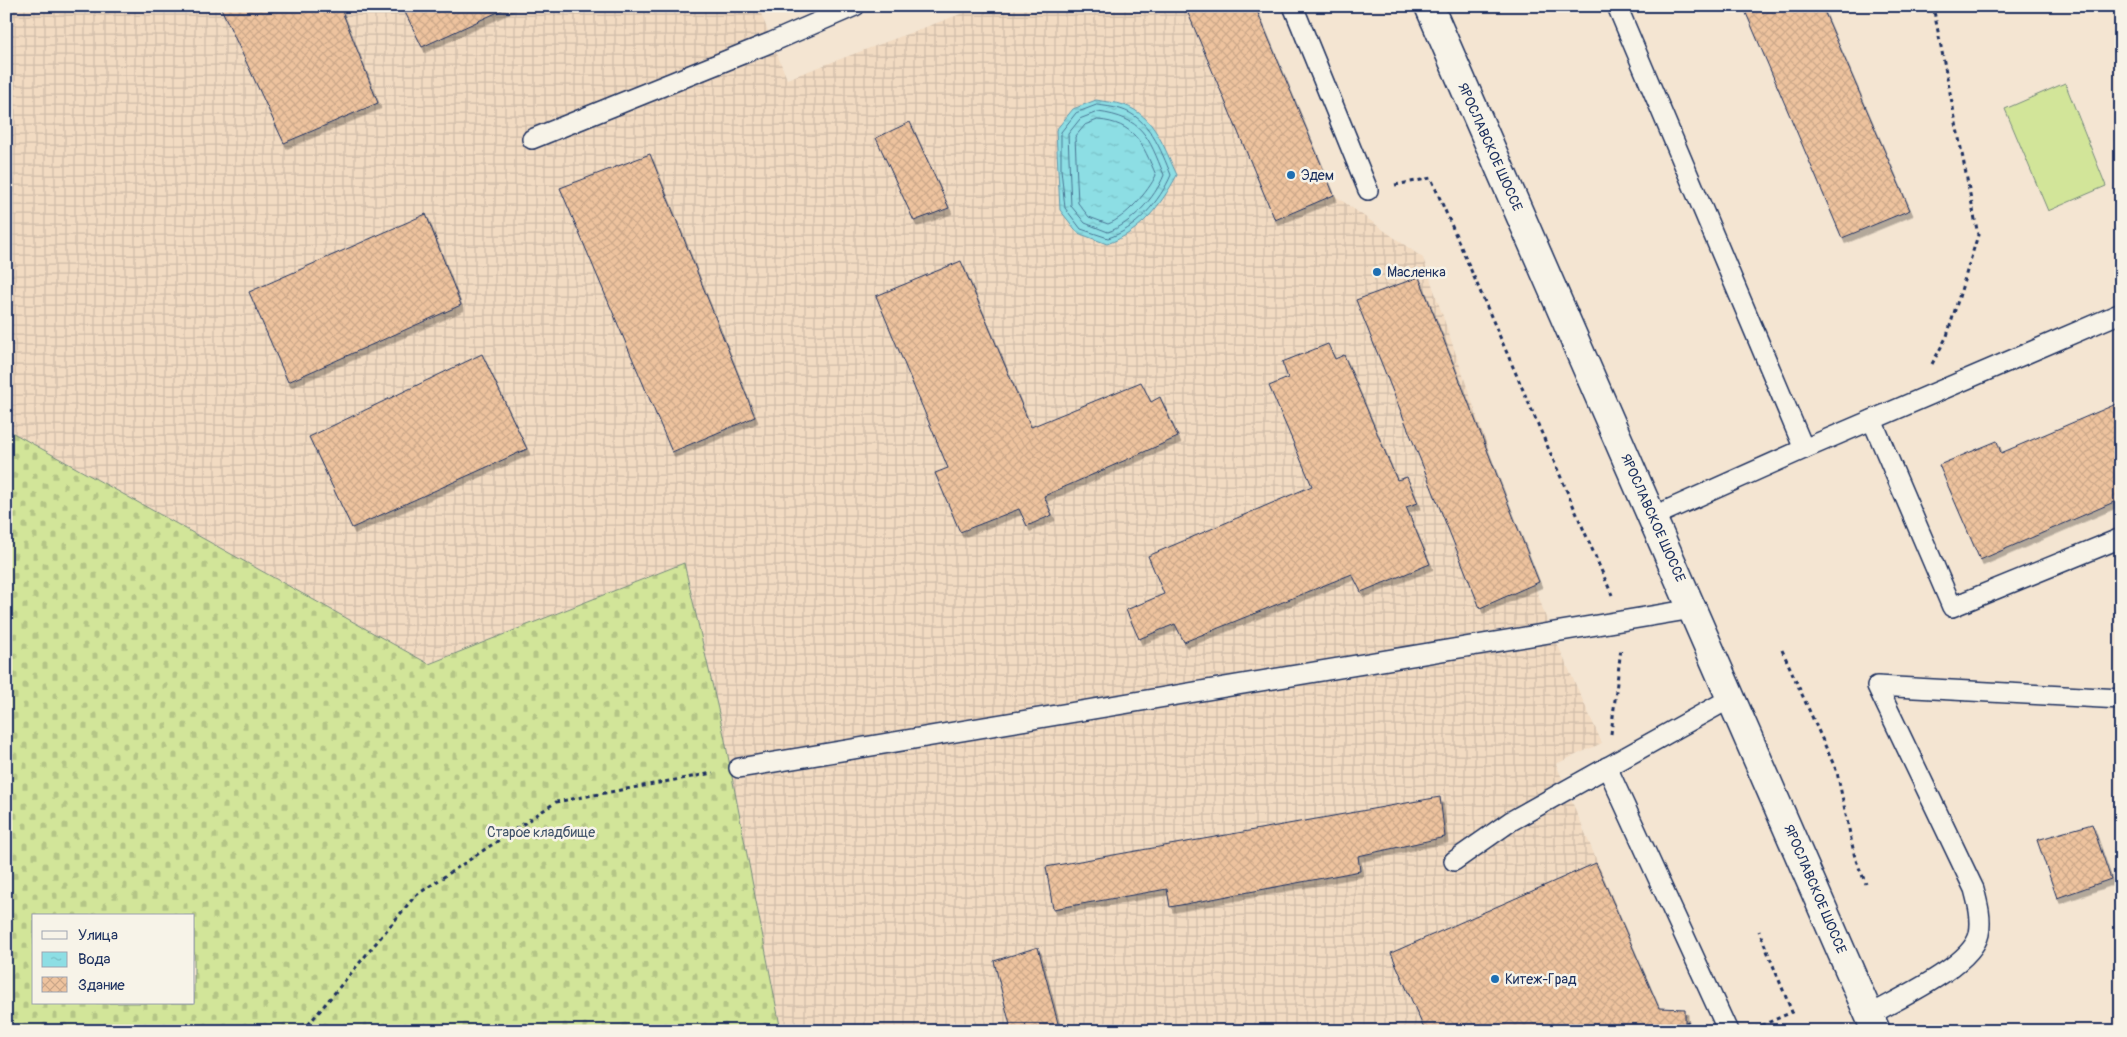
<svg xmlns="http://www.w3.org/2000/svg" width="2127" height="1037" font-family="Pangolin,sans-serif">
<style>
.industrial{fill:url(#industrial-grid)}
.grass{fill:#d2e599;stroke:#768a7c}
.cemetery{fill:url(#cemetery-stones);stroke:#768a7c;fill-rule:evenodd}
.water{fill:url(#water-ripples);stroke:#5f98ae}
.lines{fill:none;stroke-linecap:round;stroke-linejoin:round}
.shore{stroke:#497594;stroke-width:1}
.building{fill:url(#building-cross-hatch);stroke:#1b2f5e;filter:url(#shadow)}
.lane-casing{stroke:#1b2f5e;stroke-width:22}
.secondary-casing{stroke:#1b2f5e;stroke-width:31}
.path{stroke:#1b2f5e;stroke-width:3;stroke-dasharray:4 4;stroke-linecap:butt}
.lane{stroke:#f7f3e8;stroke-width:19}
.secondary{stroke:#f7f3e8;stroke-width:28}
.poi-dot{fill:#1f6fb2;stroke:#f7f3e8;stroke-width:2}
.labels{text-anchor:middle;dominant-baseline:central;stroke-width:5;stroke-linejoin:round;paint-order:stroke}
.street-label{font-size:14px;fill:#1b2f5e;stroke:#f7f3e8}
.poi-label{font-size:14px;fill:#1b2f5e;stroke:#f7f3e8;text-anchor:start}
.park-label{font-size:14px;fill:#40536a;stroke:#f7f3e8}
</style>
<defs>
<pattern id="industrial-grid" width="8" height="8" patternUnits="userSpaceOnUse" patternTransform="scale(1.25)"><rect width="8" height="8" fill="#f2dbc2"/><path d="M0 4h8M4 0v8" fill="none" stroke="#cfbca9"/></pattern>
<pattern id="cemetery-stones" width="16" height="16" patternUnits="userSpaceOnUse" patternTransform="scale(1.25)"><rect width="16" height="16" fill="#d2e599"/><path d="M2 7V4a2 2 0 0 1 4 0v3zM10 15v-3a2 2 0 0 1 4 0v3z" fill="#b4c586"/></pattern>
<pattern id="water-ripples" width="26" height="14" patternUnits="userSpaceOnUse" patternTransform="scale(1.25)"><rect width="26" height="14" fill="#8ddee4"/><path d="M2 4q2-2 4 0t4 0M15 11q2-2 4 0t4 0" fill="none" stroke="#79bfc6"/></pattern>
<pattern id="building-cross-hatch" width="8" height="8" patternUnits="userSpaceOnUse" patternTransform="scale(1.25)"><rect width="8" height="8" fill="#eec39e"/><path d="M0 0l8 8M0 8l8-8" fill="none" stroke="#cca88a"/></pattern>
<filter id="shadow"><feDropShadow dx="3" dy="5.5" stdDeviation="0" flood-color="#0004"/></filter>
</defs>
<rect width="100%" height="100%" fill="#f4e5d2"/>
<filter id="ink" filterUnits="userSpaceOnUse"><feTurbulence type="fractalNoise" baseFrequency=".02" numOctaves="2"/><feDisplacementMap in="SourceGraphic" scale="10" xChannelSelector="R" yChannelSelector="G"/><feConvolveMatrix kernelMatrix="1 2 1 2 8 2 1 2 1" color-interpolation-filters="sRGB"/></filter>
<g filter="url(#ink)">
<polygon class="industrial" points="6,6 758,6 787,79 982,6 1255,6 1334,195 1423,258 1547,621 1602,743 1556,764 1659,1008 1685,1009 1694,1031 781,1031 724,735 684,563 429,664 6,429"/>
<polygon class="grass" points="2065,83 2106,186 2048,211 2005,109"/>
<path class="cemetery" d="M6,429l423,235 255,-101 40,172 57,296h-775zM34,916h160v87h-160z"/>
<path class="water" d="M1096,100c9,2 20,2 28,5 31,11 40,43 53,70 -16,30 -36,57 -70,69l-29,-11 -18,-23 -4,-80 17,-21z"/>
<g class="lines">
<g class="shore">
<path d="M1097,105c8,1 16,2 23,4 29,8 41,41 51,66 -11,26 -36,55 -63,63l-27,-9 -16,-21 -4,-39v-37l15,-19z"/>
<path d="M1098,112c45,6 50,24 66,63 -9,23 -33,49 -56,57l-23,-9 -14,-17 -3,-72 12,-15z"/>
<path d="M1098,120c37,3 44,23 58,55 -7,16 -31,43 -48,49l-19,-7 -11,-14 -3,-66 10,-12z"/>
</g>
</g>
<g class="building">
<polygon points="220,6 340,6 378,103 284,143"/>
<polygon points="402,6 511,6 422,47"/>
<polygon points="1185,6 1255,6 1334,195 1275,220"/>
<polygon points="1743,6 1822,6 1910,210 1842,238"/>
<polygon points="910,122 949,208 914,221 876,138"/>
<polygon points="650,154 755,417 672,452 560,188"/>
<polygon points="426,214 461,305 288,382 249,292"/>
<polygon points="961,261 1031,427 1141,382 1151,402 1160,397 1178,437 1044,496 1052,515 1027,526 1019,509 960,532 935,473 948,468 876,296"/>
<polygon points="1419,277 1539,582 1480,608 1356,300"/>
<polygon points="1328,344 1335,359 1344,355 1397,480 1407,477 1418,503 1406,507 1430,564 1361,592 1352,574 1184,642 1175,624 1139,639 1126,610 1164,594 1148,556 1312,486 1269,386 1288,378 1282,362"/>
<polygon points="482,354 527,449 352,528 309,437"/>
<polygon points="2121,402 2121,499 1980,560 1939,465 1997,441 2001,453"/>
<polygon points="1440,797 1445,837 1358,856 1360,871 1170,907 1167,889 1053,909 1046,867"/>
<polygon points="2092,824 2111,879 2057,898 2037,840"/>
<polygon points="1596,863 1659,1008 1685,1009 1685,1024 1691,1031 1425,1031 1391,953"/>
<polygon points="1038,947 1060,1031 1005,1031 1010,1025 994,961"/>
</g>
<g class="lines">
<g class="lane-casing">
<g id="lane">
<polyline points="1293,6 1368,190"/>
<polyline points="1617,6 1804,449"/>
<polyline points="532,139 772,42 855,6"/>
<polyline points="1872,420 1952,607 2121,538"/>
<polyline points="1652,517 1804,449 2121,313"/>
<polyline points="1607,767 1728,1031"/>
<polyline points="739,768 1693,609"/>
<polyline points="1454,861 1511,821 1731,698"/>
<path d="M1870,1015c27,-16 102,-49 109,-81 3,-15 -1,-30 -5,-45l-97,-203 244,13"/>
</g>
</g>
<g class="secondary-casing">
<polyline id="secondary" points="1429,6 1876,1031"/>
</g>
<g class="path">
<polyline points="1395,185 1431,178 1612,595"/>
<polyline points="1932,364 1947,336 1978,235 1933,6"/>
<polyline points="1782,650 1837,772 1855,858 1866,884"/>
<polyline points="1611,734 1621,648"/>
<polyline points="1685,1024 1688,1022 1693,1031"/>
<polyline points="1754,1029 1792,1012 1759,931"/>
<polyline points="303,1031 415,896 556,802 713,773"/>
</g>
<use href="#lane" class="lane"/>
<use href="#secondary" class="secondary"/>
</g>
</g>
<g class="poi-dot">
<circle cx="1291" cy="175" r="5"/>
<circle cx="1377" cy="272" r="5"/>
<circle cx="1495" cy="979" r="5"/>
</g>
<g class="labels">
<g class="street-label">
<text transform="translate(1490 147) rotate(66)">ЯРОСЛАВСКОЕ ШОССЕ</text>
<text transform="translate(1653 518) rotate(66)">ЯРОСЛАВСКОЕ ШОССЕ</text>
<text transform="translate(1815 889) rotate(67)">ЯРОСЛАВСКОЕ ШОССЕ</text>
</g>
<g class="poi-label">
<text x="1301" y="175">Эдем</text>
<text x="1387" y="272">Масленка</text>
<text x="1505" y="979">Китеж-Град</text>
</g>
<g class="park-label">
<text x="541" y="832">Старое кладбище</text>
</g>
</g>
<rect width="2127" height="1037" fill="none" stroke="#f7f3e8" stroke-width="25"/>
<rect x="12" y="12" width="2102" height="1012" fill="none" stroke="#1b2f5e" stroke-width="2" filter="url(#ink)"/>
<rect x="32" y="914" width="162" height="90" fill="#f7f3e8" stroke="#9fa5b1"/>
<rect x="42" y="931" width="25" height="8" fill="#f7f3e8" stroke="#9fa5b1"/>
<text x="78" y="940" font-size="15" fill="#1b2f5e">Улица</text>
<rect x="42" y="952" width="25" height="15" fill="url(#water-ripples)" stroke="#9fa5b1"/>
<text x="78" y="964" font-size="15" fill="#1b2f5e">Вода</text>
<rect x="42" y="977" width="25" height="15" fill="url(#building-cross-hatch)" stroke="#9fa5b1"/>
<text x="78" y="990" font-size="15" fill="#1b2f5e">Здание</text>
</svg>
